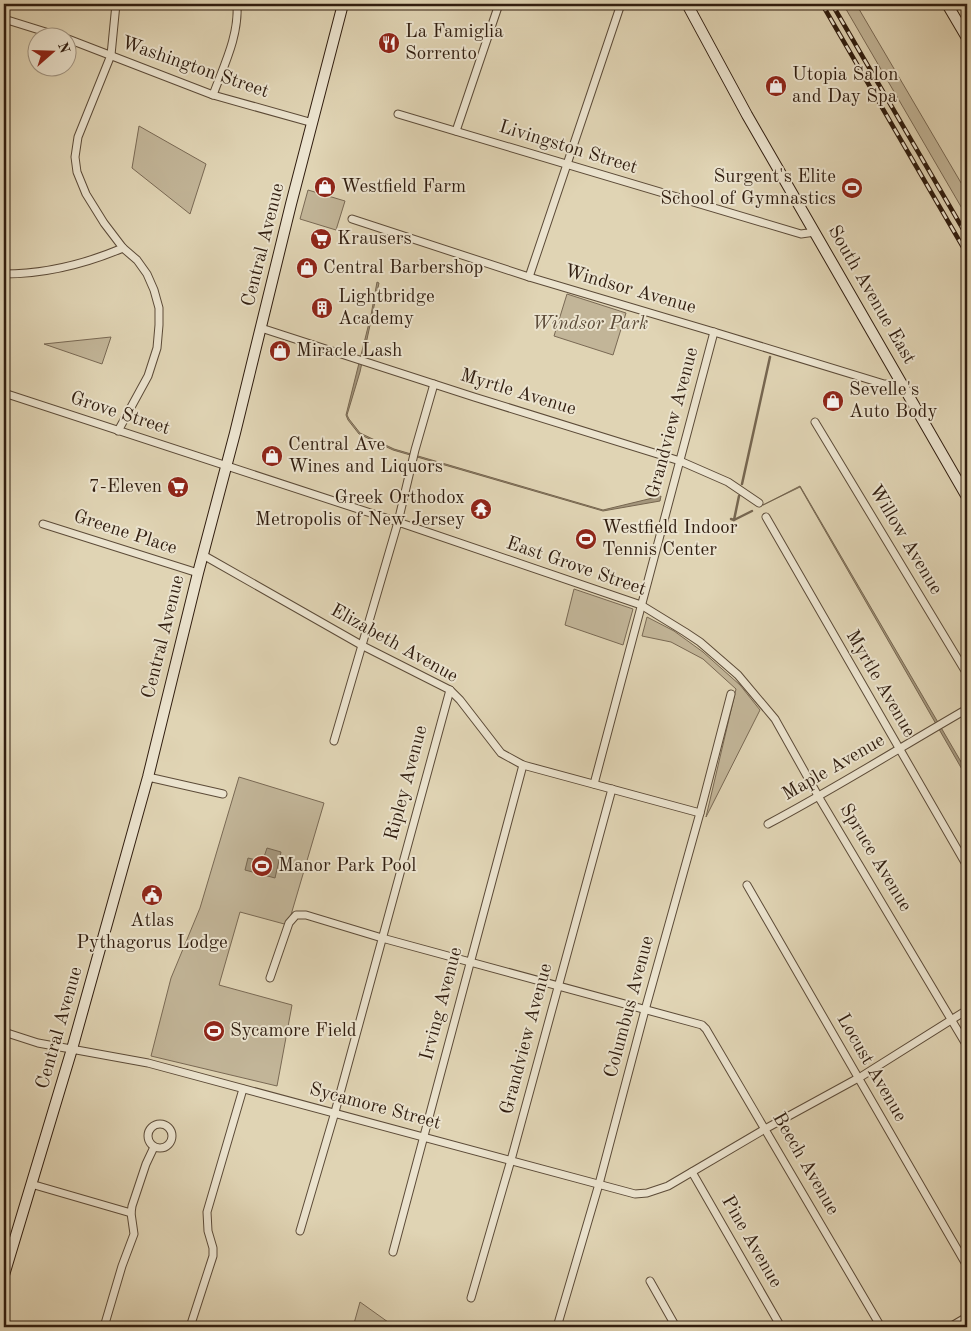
<svg xmlns="http://www.w3.org/2000/svg" width="971" height="1331" font-family="'Old Standard TT',serif">
<style>
.green{fill:#c2b598;stroke:#796954}
.water{fill:#a4967c;stroke:#766650}
.lines{fill:none;stroke-linecap:round;stroke-linejoin:round}
.stream{stroke:#766650;stroke-width:2.5}
.street-casing{stroke:#5c4b38;stroke-width:9}
.secondary-casing{stroke:#301d0f;stroke-width:12}
.street{stroke:#ebe3ce;stroke-width:7}
.secondary{stroke:#ebe3ce;stroke-width:10}
.rail-casing{stroke:#301d0f;stroke-width:4.5}
.rail{stroke:#ebe3ce;stroke-width:2.5;stroke-dasharray:8;stroke-linecap:butt}
.labels{text-anchor:middle;dominant-baseline:central;stroke-width:4;stroke-linejoin:round;paint-order:stroke}
.poi-label{font-size:19px;fill:#301d0f;stroke:#ebe3ce;text-anchor:start}
.street-label{font-size:19px;fill:#301d0f;stroke:#ebe3ce}
.park-label{font-size:19px;font-style:italic;fill:#5c4b38;stroke:#ebe3ce}
</style>
<rect width="100%" height="100%" fill="#e0d4b4"/>
<filter id="stains"><feTurbulence type="fractalNoise" baseFrequency=".004" numOctaves="4"/><feColorMatrix values="0 0 0 0 .2 0 0 0 0 .09 0 0 0 0 .02 0 0 0 .5 -.17"/></filter>
<radialGradient id="worn" r=".72"><stop offset=".6" stop-color="#630" stop-opacity="0"/><stop offset="1" stop-color="#630" stop-opacity=".3"/></radialGradient>
<g class="green">
<polygon points="843,4 856,4 967,193 967,217"/>
<polygon points="139,126 206,164 190,214 132,168"/>
<polygon points="308,190 345,201 336,230 300,219"/>
<polygon points="567,294 626,313 613,355 554,336"/>
<polygon points="111,337 102,364 44,344"/>
<polygon points="574,589 633,609 623,645 565,625"/>
<polygon points="647,617 674,631 703,652 740,685 760,710 706,817 736,689 703,659 671,642 642,636"/>
<polygon points="239,777 324,803 288,925 240,912 219,985 292,1005 277,1086 151,1056 171,978 200,908"/>
<polygon points="360,1302 395,1327 353,1327"/>
</g>
<g class="water">
<polygon points="377,282 379,283 360,372 347,415 349,419 360,433 394,449 603,510 661,496 660,501 603,511 393,450 359,434 348,420 346,415 371,315"/>
<polygon points="800,486 967,772 967,778 800,487 763,505"/>
<polygon points="267,848 281,852 275,878 245,870 248,858 260,861 263,860"/>
</g>
<g class="lines">
<g class="stream">
<polyline points="742,484 770,357"/>
<polyline points="731,519 734,520 752,511"/>
<polyline points="734,520 739,496"/>
</g>
<g class="street-casing">
<g id="street">
<polyline points="116,4 111,55 78,137 75,157 77,172 86,194 104,223 123,248 137,260 147,274 154,290 159,308 159,325 157,348 148,376 118,431"/>
<polyline points="4,19 65,38"/>
<polyline points="68,39 213,95 313,123"/>
<path d="M213,95c11,-30 26,-59 24,-91"/>
<polyline points="398,114 801,234 815,232"/>
<polyline points="456,131 499,4"/>
<polyline points="352,219 529,277 714,332 884,384 891,384 900,382"/>
<path d="M4,274c42,0 81,-10 119,-26"/>
<polyline points="529,277 621,4"/>
<polyline points="261,328 474,397 680,461 728,482 759,503"/>
<polyline points="4,393 398,522 641,605 685,632 700,642 738,675 775,719 821,801 967,1046"/>
<polyline points="815,422 967,674"/>
<polyline points="766,517 967,866"/>
<polyline points="43,524 198,573"/>
<polyline points="203,555 363,646 450,690 460,700 501,753 523,765 700,813"/>
<polyline points="334,741 398,522 415,450 434,384"/>
<polyline points="148,777 223,794"/>
<polyline points="594,784 714,332"/>
<path d="M768,824c68,-36 133,-77 199,-115"/>
<polyline points="747,885 967,1266"/>
<polyline points="270,978 289,923 296,915 306,915 382,938 702,1025 706,1029 881,1327"/>
<polyline points="4,1032 38,1043 148,1063 635,1194 647,1193 668,1186 765,1129 862,1076 967,1010"/>
<circle cx="160" cy="1136" r="12"/>
<polyline points="692,1172 781,1327"/>
<polyline points="31,1184 131,1213"/>
<polyline points="300,1231 335,1112 450,690"/>
<polyline points="393,1252 523,765"/>
<polyline points="650,1281 676,1327"/>
<polyline points="471,1298 511,1160 612,789"/>
<polyline points="104,1327 122,1266 134,1234 131,1213 132,1206 146,1164 154,1147"/>
<polyline points="190,1327 213,1256 213,1248 208,1231 207,1212 243,1089"/>
<polyline points="557,1327 599,1184 645,1010 700,813 731,694"/>
<polyline points="950,1327 967,1317"/>
</g>
</g>
<g class="secondary-casing">
<g id="secondary">
<polyline points="687,4 747,115 967,497"/>
<polyline points="947,4 967,38"/>
<polyline points="4,1275 72,1049 148,777 198,573 235,433 291,204 343,4"/>
</g>
</g>
<use href="#street" class="street"/>
<use href="#secondary" class="secondary"/>
<g class="rail-casing">
<g id="rail">
<polyline points="822,4 967,254"/>
<polyline points="832,4 967,236"/>
</g>
</g>
<use href="#rail" class="rail"/>
</g>
<defs>
<g id="restaurant-disc" transform="scale(1.125)"><circle r="9.5" fill="#8f2418" stroke="#ebe3ce"/><path d="M-5-6h1v4h1v-4h1v4h1v-4h1v5L-1.5 .5V6h-2V.5L-5-1ZM5-6V6H3V1.5H1.5Q1.5-4 5-6Z" fill="#fff"/></g>
<g id="shop-disc" transform="scale(1.125)"><circle r="9.5" fill="#8f2418" stroke="#ebe3ce"/><path d="M-5-2.5h2.3a2.7 3.5 0 0 1 5.4 0H5L5.5 6h-11ZM-1.5-2.5h3a1.5 2.3 0 0 0-3 0Z" fill="#fff"/></g>
<g id="stadium-disc" transform="scale(1.125)"><circle r="9.5" fill="#8f2418" stroke="#ebe3ce"/><path d="M0-5a6.5 5 0 1 0 0 10a6.5 5 0 1 0 0-10ZM-3.5-1.8h7v3.6h-7Z" fill="#fff"/></g>
<g id="supermarket-disc" transform="scale(1.125)"><circle r="9.5" fill="#8f2418" stroke="#ebe3ce"/><path d="M-6-5.5h2.5l.6 2H6L4.5 2H-2.5L-4.4-4H-6ZM-1.5 3.2a1.3 1.3 0 1 0 .1 0ZM3 3.2a1.3 1.3 0 1 0 .1 0Z" fill="#fff"/></g>
<g id="building-disc" transform="scale(1.125)"><circle r="9.5" fill="#8f2418" stroke="#ebe3ce"/><path d="M-4-6H4V6H1V3H-1V6H-4ZM-2.5-4.3h1.7v1.8h-1.7ZM.8-4.3h1.7v1.8H.8ZM-2.5-1h1.7V.8h-1.7ZM.8-1h1.7V.8H.8Z" fill="#fff"/></g>
<g id="temple-disc" transform="scale(1.125)"><circle r="9.5" fill="#8f2418" stroke="#ebe3ce"/><path d="M0-6L5-2H3V0L6.5 2.5H4V6H1.5V3h-3V6H-4V2.5H-6.5L-3 0V-2H-5Z" fill="#fff"/></g>
<g id="civic-disc" transform="scale(1.125)"><circle r="9.5" fill="#8f2418" stroke="#ebe3ce"/><path d="M-.6-6.5H3V-4.5H.6V-3L4-1V1h2V6H-6V1h2V-1L-.6-3ZM-1.2 2.5V6h2.4V2.5Z" fill="#fff"/></g>
</defs>
<g fill-rule="evenodd">
<use href="#restaurant-disc" x="389" y="43"/>
<use href="#shop-disc" x="776" y="86"/>
<use href="#shop-disc" x="325" y="187"/>
<use href="#stadium-disc" x="852" y="188"/>
<use href="#supermarket-disc" x="321" y="239"/>
<use href="#shop-disc" x="307" y="268"/>
<use href="#building-disc" x="322" y="308"/>
<use href="#shop-disc" x="280" y="351"/>
<use href="#shop-disc" x="833" y="401"/>
<use href="#shop-disc" x="272" y="456"/>
<use href="#supermarket-disc" x="178" y="487"/>
<use href="#temple-disc" x="481" y="509"/>
<use href="#stadium-disc" x="586" y="539"/>
<use href="#stadium-disc" x="262" y="866"/>
<use href="#civic-disc" x="152" y="895"/>
<use href="#stadium-disc" x="214" y="1031"/>
</g>
<g class="labels">
<g class="poi-label">
<text x="405" y="32">La Famiglia<tspan x="405" dy="22">Sorrento</tspan></text>
<text x="792" y="75">Utopia Salon<tspan x="792" dy="22">and Day Spa</tspan></text>
<text x="836" y="177" text-anchor="end">Surgent's Elite<tspan x="836" dy="22">School of Gymnastics</tspan></text>
<text x="341" y="187">Westfield Farm</text>
<text x="337" y="239">Krausers</text>
<text x="323" y="268">Central Barbershop</text>
<text x="338" y="297">Lightbridge<tspan x="338" dy="22">Academy</tspan></text>
<text x="296" y="351">Miracle Lash</text>
<text x="849" y="390">Sevelle's<tspan x="849" dy="22">Auto Body</tspan></text>
<text x="288" y="445">Central Ave<tspan x="288" dy="22">Wines and Liquors</tspan></text>
<text x="162" y="487" text-anchor="end">7-Eleven</text>
<text x="465" y="498" text-anchor="end">Greek Orthodox<tspan x="465" dy="22">Metropolis of New Jersey</tspan></text>
<text x="602" y="528">Westfield Indoor<tspan x="602" dy="22">Tennis Center</tspan></text>
<text x="278" y="866">Manor Park Pool</text>
<text x="152" y="921" text-anchor="middle">Atlas<tspan x="152" dy="22">Pythagorus Lodge</tspan></text>
<text x="230" y="1031">Sycamore Field</text>
</g>
<g class="street-label">
<text transform="translate(195 68) rotate(19)">Washington Street</text>
<text transform="translate(568 148) rotate(17)">Livingston Street</text>
<text transform="translate(264 245) rotate(-76)">Central Avenue</text>
<text transform="translate(630 290) rotate(16)">Windsor Avenue</text>
<text transform="translate(871 295) rotate(60)">South Avenue East</text>
<text transform="translate(518 393) rotate(17)">Myrtle Avenue</text>
<text transform="translate(120 414) rotate(18)">Grove Street</text>
<text transform="translate(673 423) rotate(-75)">Grandview Avenue</text>
<text transform="translate(125 533) rotate(18)">Greene Place</text>
<text transform="translate(905 540) rotate(59)">Willow Avenue</text>
<text transform="translate(576 567) rotate(19)">East Grove Street</text>
<text transform="translate(164 637) rotate(-76)">Central Avenue</text>
<text transform="translate(394 644) rotate(29)">Elizabeth Avenue</text>
<text transform="translate(880 684) rotate(60)">Myrtle Avenue</text>
<text transform="translate(834 768) rotate(-30)">Maple Avenue</text>
<text transform="translate(407 783) rotate(-75)">Ripley Avenue</text>
<text transform="translate(875 858) rotate(59)">Spruce Avenue</text>
<text transform="translate(442 1004) rotate(-75)">Irving Avenue</text>
<text transform="translate(630 1007) rotate(-75)">Columbus Avenue</text>
<text transform="translate(60 1028) rotate(-74)">Central Avenue</text>
<text transform="translate(527 1039) rotate(-75)">Grandview Avenue</text>
<text transform="translate(871 1068) rotate(60)">Locust Avenue</text>
<text transform="translate(375 1107) rotate(15)">Sycamore Street</text>
<text transform="translate(805 1164) rotate(60)">Beech Avenue</text>
<text transform="translate(751 1242) rotate(60)">Pine Avenue</text>
</g>
<g class="park-label">
<text x="590" y="324">Windsor Park</text>
</g>
</g>
<rect width="971" height="1331" fill="none" stroke="#e0d4b4" stroke-width="20"/>
<rect x="5" y="5" width="961" height="1321" fill="none" stroke="#301d0f" stroke-width="2.5"/>
<rect x="10" y="10" width="951" height="1311" fill="none" stroke="#301d0f"/>
<g transform="translate(52 52) rotate(70)"><circle r="24" fill="#ebe3ce" stroke="#a09482"/>
<path d="M0-4L9 19L0 12L-9 19Z" fill="#8f2418"/>
<text y="-8" font-size="14" font-weight="bold" text-anchor="middle" fill="#301d0f">N</text>
</g>
<rect width="100%" height="100%" filter="url(#stains)"/>
<rect width="100%" height="100%" fill="url(#worn)"/>
</svg>
